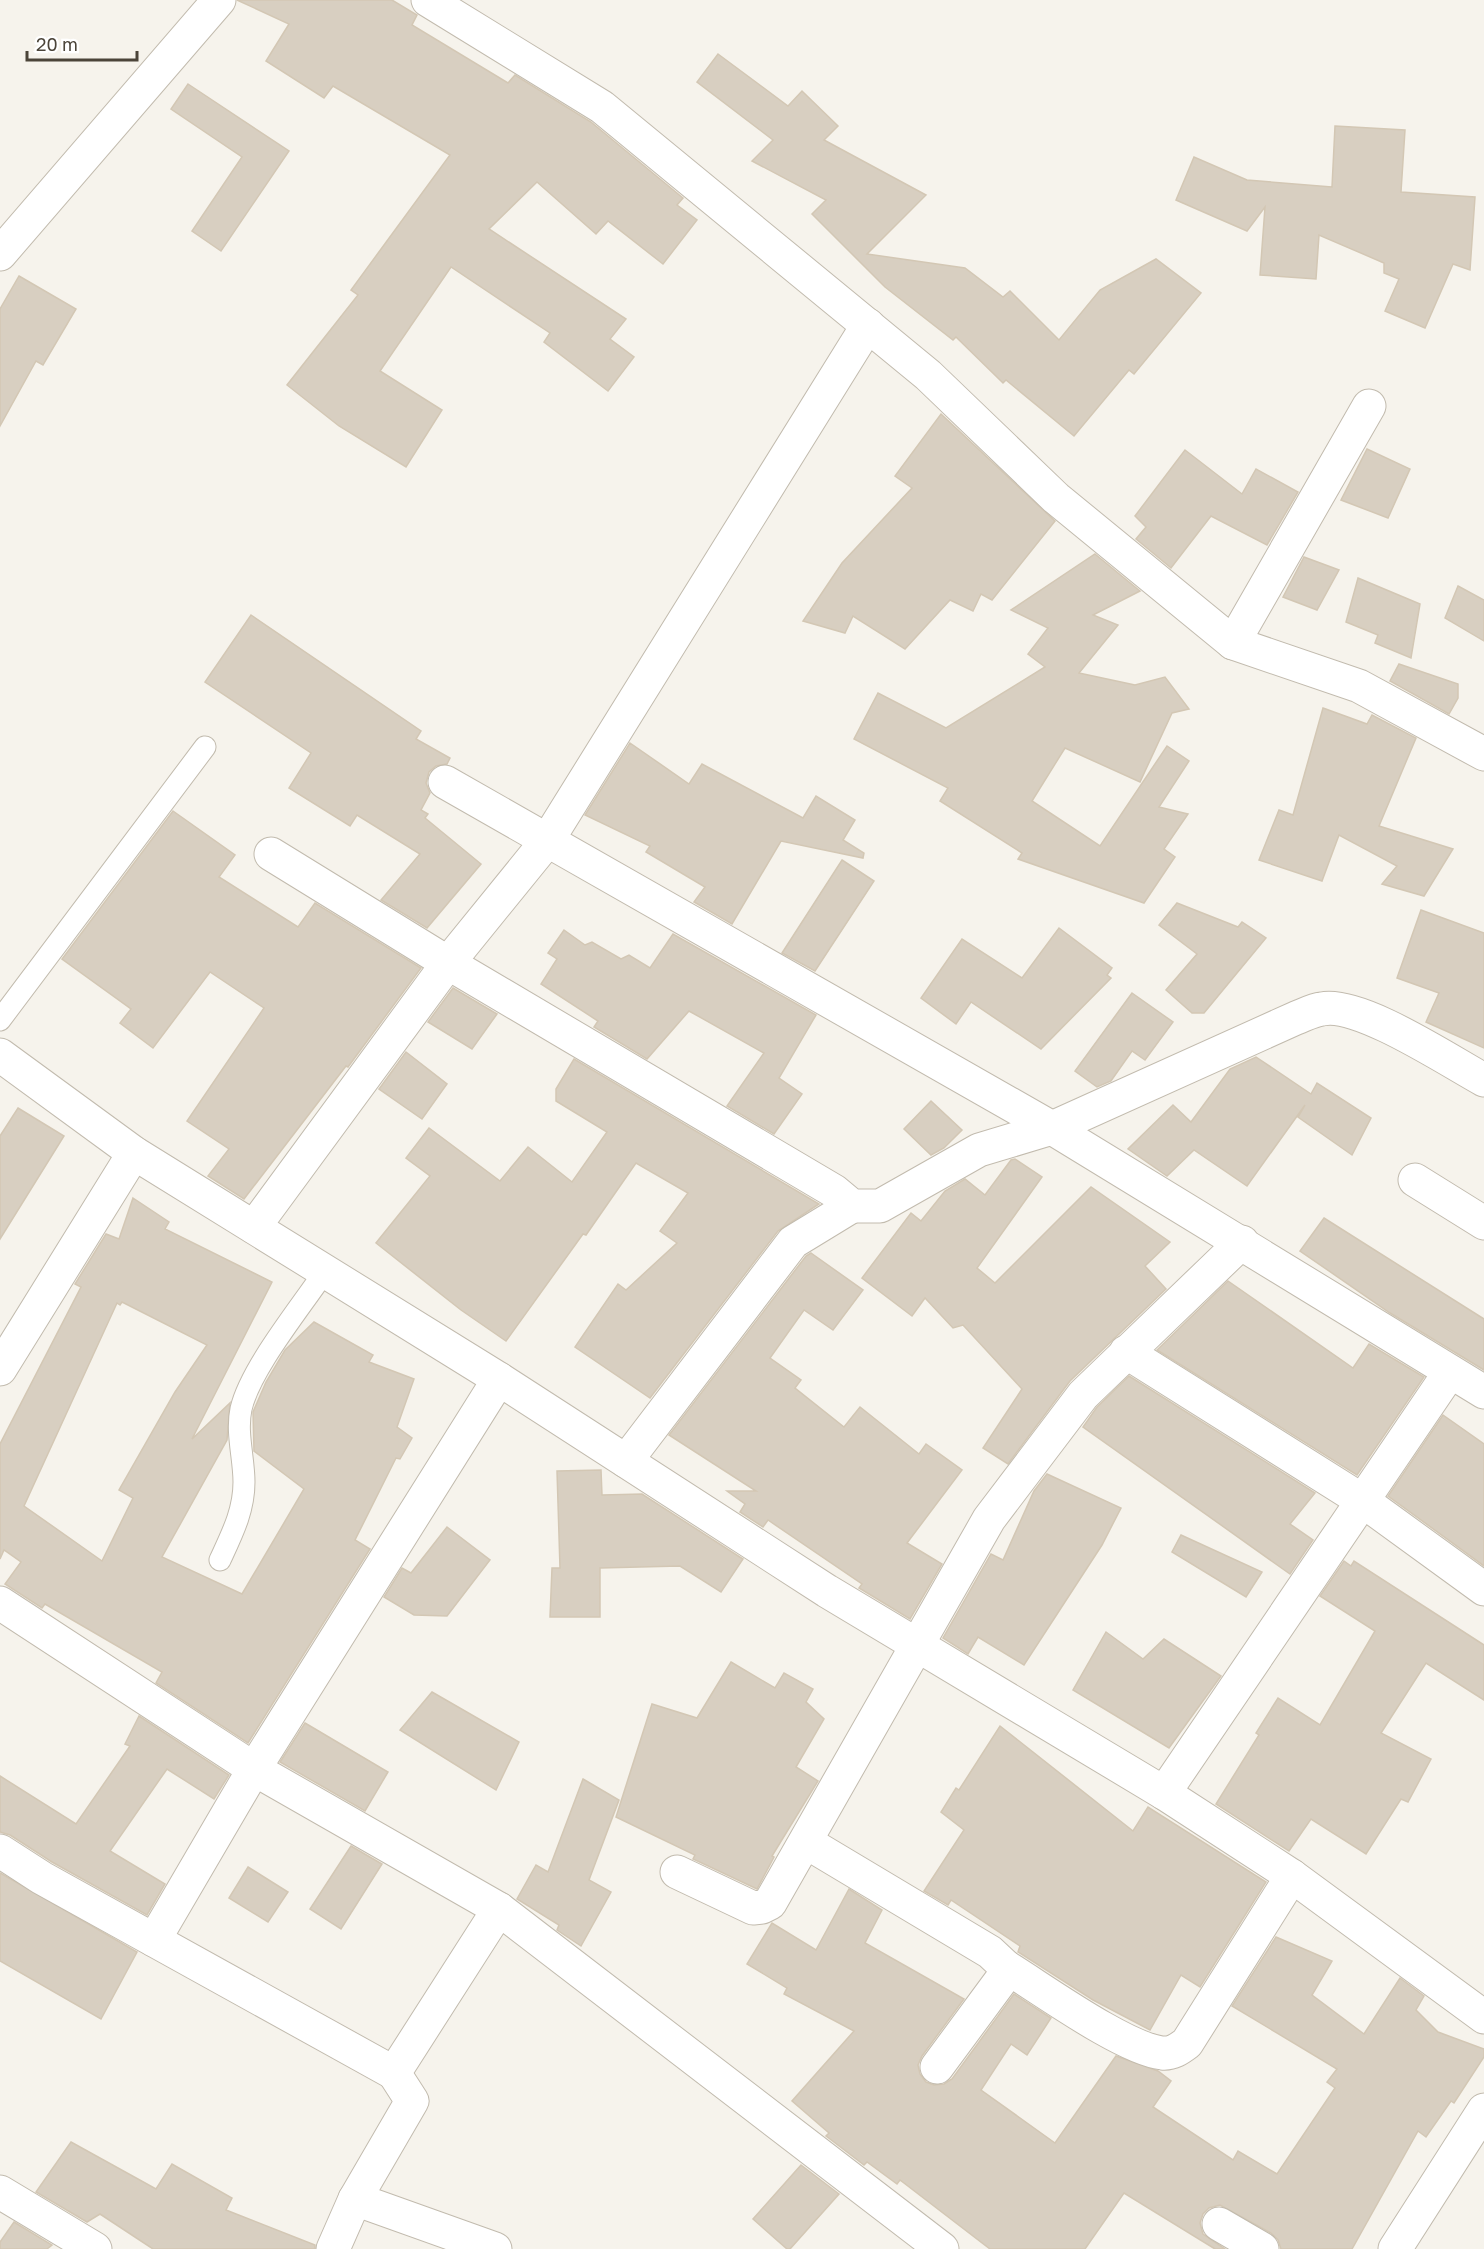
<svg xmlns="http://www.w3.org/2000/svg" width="1484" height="2249" font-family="'Golos Text',sans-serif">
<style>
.building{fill:#d8cfc1;stroke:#d3c7b4;stroke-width:1.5;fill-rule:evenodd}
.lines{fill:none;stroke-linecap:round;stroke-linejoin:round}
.service-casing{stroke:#c2bbae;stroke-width:23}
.minor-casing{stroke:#c2bbae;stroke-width:35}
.tertiary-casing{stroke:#c2bbae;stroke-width:35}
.service{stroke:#fff;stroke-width:21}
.minor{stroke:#fff;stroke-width:33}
.tertiary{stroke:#fff;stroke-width:33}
</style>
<rect width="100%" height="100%" fill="#f6f3ec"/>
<g class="building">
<polygon points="237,0 392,0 417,15 412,25 508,83 515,75 591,122 683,198 677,205 697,220 663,264 608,221 596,234 537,182 489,229 626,319 610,339 634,357 608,391 544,342 550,333 451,267 380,371 442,410 406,467 339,426 287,385 358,295 351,290 450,155 333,86 324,98 266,61 289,24"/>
<polygon points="718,54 788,106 802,91 838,126 824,140 926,195 867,254 965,268 1003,297 1010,291 1059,340 1100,290 1156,259 1201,293 1134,374 1129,370 1074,436 1006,380 1003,383 956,337 953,340 885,287 812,214 826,200 752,161 773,140 697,82"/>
<polygon points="188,84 289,151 221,251 192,231 242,157 171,109"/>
<polygon points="1335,126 1405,130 1401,192 1475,197 1470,270 1453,264 1425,328 1385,311 1399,279 1384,273 1384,263 1319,235 1316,279 1260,275 1265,207 1247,231 1176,200 1194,157 1247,180 1332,187"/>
<polygon points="19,276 76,309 43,365 36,361 0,426 0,309"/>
<polygon points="941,414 1055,521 992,600 981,594 973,611 950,600 905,649 853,616 845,633 803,621 842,563 912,488 895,476"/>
<polygon points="1367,449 1410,469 1388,518 1341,500"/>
<polygon points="1185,450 1242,494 1256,469 1298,492 1267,545 1211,516 1171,568 1136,539 1146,527 1135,516"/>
<polygon points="1095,554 1140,591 1093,615 1118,625 1079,673 1135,685 1165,677 1189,709 1172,713 1140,782 1065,748 1032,801 1100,846 1167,746 1189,761 1159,807 1188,814 1164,849 1175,857 1144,903 1018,859 1022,853 940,801 948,788 854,739 878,693 946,728 1045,667 1028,654 1048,628 1011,610"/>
<polygon points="1304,557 1339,570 1317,610 1283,597"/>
<polygon points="1358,578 1420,604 1411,658 1375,643 1378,635 1346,622"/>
<polygon points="1458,586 1484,600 1484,641 1445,618"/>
<polygon points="251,615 421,731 416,739 450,758 447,764 436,766 429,772 426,783 430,793 421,810 428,814 425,818 481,864 427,928 381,900 420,854 357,815 350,826 289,788 311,753 205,682"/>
<polygon points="1399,664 1458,684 1458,698 1449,714 1390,681"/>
<polygon points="1323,708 1367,724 1372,715 1416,738 1379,826 1453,849 1424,896 1382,884 1397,866 1339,835 1322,881 1259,860 1279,810 1293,815"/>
<polygon points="630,743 689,784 702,764 803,818 816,796 855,820 843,840 864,853 863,858 781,841 732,924 694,902 705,887 646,852 650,846 585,815"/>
<polygon points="173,811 235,855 219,877 298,927 315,903 421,968 348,1067 346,1066 244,1199 208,1176 229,1149 187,1121 264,1008 210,972 153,1048 120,1023 131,1009 62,959"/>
<polygon points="842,860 874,881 815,971 782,953"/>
<polygon points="1177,903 1238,927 1242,922 1266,938 1204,1013 1192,1013 1166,990 1197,954 1159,925"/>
<polygon points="1421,910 1484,933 1484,1048 1426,1022 1439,993 1397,978"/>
<polygon points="1059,928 1112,968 1107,975 1111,978 1041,1049 971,1002 956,1024 921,998 962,939 1022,978"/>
<polygon points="564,930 585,945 592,942 621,959 629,955 650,968 673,934 816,1015 779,1078 802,1094 774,1134 727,1106 764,1053 689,1011 647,1059 594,1027 598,1021 541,984 557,959 548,953"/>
<polygon points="453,988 497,1014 472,1049 428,1022"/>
<polygon points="1132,993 1173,1022 1145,1060 1132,1051 1111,1081 1097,1087 1075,1071"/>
<polygon points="406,1052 447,1084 422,1119 379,1089"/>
<polygon points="1256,1057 1311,1094 1317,1083 1371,1118 1352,1155 1298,1117 1305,1105 1247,1186 1194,1150 1167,1176 1128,1149 1173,1105 1191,1122 1230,1069"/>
<polygon points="574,1059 819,1204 778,1231 650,1398 575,1347 618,1284 626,1290 677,1243 660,1231 688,1193 636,1163 586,1235 583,1234 506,1341 461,1310 376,1243 430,1176 406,1158 429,1128 500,1181 528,1147 572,1182 607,1132 556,1101 556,1089"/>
<polygon points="931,1101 962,1130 944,1148 931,1155 904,1129"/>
<polygon points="18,1108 64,1136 0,1239 0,1136"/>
<polygon points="1015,1159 1042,1177 977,1268 995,1283 1091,1187 1170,1242 1145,1266 1166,1289 1070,1381 1008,1464 983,1448 1022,1389 963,1325 953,1328 925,1298 912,1316 862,1278 911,1213 921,1221 945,1191 965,1179 985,1195 1011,1160"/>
<path d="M133,1198l36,24 -4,7 107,53 -80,157 38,-36 -3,37 -65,117 80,37 62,-105 -50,-38 -1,-39 13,-30 19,-32 29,-28 59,33 -4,7 45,17 -17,48 15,11 -12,21 -4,-1 -41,82 15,9 -122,194 -92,-60 6,-11 -117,-68 -3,4 -37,-24 16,-22 -17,-12 -4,9v-115l81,-157 -6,-3 31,-50 13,5zM122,1302l85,43 -32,47 -56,98 14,8 -31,63 -78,-55 93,-203 3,2z"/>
<polygon points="1324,1218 1484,1319 1484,1370 1390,1313 1300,1251"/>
<polygon points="811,1253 863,1290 833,1330 804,1310 770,1358 801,1380 795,1388 844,1427 860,1407 919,1454 926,1444 962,1470 907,1543 942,1564 910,1619 859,1588 862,1584 768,1520 763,1527 740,1512 745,1504 727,1491 756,1491 669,1435 806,1256"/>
<polygon points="1228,1281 1353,1368 1369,1344 1424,1377 1357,1475 1157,1350"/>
<polygon points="1129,1376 1315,1493 1290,1524 1313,1540 1290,1574 1083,1427 1097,1407"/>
<polygon points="1443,1415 1484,1444 1484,1566 1388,1496"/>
<polygon points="601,1470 602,1495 642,1494 743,1559 721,1592 680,1566 600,1568 600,1617 550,1617 552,1568 560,1568 557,1471"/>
<polygon points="1047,1474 1121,1508 1102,1545 1024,1665 978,1637 968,1654 943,1638 991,1554 1003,1560 1034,1491"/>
<polygon points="447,1527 490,1560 447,1616 414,1615 384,1597 402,1568 411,1573"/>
<polygon points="1181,1535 1262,1572 1246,1597 1172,1552"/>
<polygon points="1344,1561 1351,1566 1354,1561 1484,1645 1484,1700 1426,1663 1381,1733 1431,1759 1408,1802 1401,1799 1366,1854 1311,1819 1289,1851 1216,1804 1259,1735 1256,1733 1278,1698 1320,1725 1375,1631 1320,1596"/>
<polygon points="1106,1632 1143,1659 1164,1639 1221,1676 1169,1748 1073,1690"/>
<polygon points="731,1662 775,1688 784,1673 813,1689 806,1702 824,1719 796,1767 818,1781 772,1856 774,1857 757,1889 693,1859 695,1855 616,1817 652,1704 697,1718"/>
<polygon points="432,1692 519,1742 496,1790 400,1730"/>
<polygon points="139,1716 229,1775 214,1799 167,1769 110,1851 165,1884 147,1915 52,1862 10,1835 0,1832 0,1776 76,1824 130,1746 125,1744"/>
<polygon points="305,1723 388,1772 365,1811 280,1762"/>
<polygon points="1000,1726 1133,1831 1148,1807 1266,1882 1200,1987 1181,1975 1150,2030 1093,2000 1018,1952 1020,1946 951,1900 948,1905 924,1891 964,1830 941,1812 956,1788 959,1790"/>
<polygon points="583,1779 619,1800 589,1880 611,1892 581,1946 557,1930 559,1925 517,1899 536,1865 548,1872"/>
<polygon points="351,1846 382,1864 341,1929 310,1909"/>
<polygon points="248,1867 288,1892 268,1922 229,1898"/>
<polygon points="0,1873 137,1952 101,2019 0,1961"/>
<polygon points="849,1889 882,1910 865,1943 964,1999 922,2056 918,2065 920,2074 926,2082 934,2085 944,2084 952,2079 1014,1994 1051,2018 1027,2055 1011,2044 981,2090 1055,2143 1116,2056 1158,2071 1171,2081 1153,2107 1233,2160 1238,2151 1277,2174 1335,2088 1327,2082 1337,2069 1232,2006 1276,1937 1332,1961 1312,1995 1364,2034 1400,1978 1424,1996 1416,2010 1438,2032 1484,2049 1484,2057 1454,2103 1451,2101 1426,2137 1418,2131 1352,2249 1281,2249 1278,2240 1271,2233 1220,2205 1209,2208 1203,2214 1200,2223 1203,2234 1225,2249 1215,2249 1124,2193 1085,2249 990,2249 900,2180 897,2184 867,2162 864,2165 826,2136 829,2133 792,2101 854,2031 784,1994 787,1988 747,1964 772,1923 816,1950"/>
<polygon points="71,2142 156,2189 172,2164 232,2198 226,2210 315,2245 315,2249 153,2249 100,2214 87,2222 36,2192"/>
<polygon points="801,2165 839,2194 790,2249 787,2249 753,2219"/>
<polygon points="14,2222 52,2245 47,2249 0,2249 0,2242"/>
</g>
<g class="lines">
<g class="service-casing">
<g id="service">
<polyline points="0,1020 205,747"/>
<path d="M220,1560c12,-26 24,-49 24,-78 0,-24 -8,-49 -3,-73 9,-40 60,-102 84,-138"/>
</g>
</g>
<g class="minor-casing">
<g id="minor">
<polyline points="428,0 602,107 928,375 1056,498 1233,643 1359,686 1484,754"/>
<polyline points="1233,643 1369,406"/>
<polyline points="445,782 1052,1128 1484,1392"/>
<path d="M271,854l177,109 386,228 18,15h28l99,-56 73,-22 244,-110c8,-3 17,-8 26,-9 37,-8 127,52 162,71"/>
<polyline points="0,1055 134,1153 499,1379 827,1591 1164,1793 1292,1876 1484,2017"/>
<polyline points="1415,1180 1484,1223"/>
<polyline points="254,1227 448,963 547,841 868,325"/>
<polyline points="1126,1352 1363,1501 1484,1589"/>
<polyline points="0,1369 134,1153"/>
<polyline points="626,1461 793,1242 852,1206"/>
<polyline points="0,1603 254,1769 499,1909 942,2249"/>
<polyline points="1164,1793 1450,1372"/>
<polyline points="806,1842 990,1952 1006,1967 1002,1979 937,2067"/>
<polyline points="0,1851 42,1878 394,2073"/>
<polyline points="677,1872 753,1908 762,1907 770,1903 989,1519 1083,1395 1242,1242"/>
<polyline points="154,1940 254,1769 499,1379"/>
<path d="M1006,1967c36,22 117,81 156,86 10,1 17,-4 25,-10l105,-167"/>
<polyline points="0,2192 95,2249"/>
<polyline points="355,2199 495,2249"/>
<polyline points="1219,2224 1262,2249"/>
<polyline points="333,2249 355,2199 412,2101 394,2073 499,1909"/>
<polyline points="1395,2249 1484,2110"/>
</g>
</g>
<g class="tertiary-casing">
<polyline id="tertiary" points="0,254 219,0"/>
</g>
<use href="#service" class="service"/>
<use href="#minor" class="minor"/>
<use href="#tertiary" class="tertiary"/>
</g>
<path d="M27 51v9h110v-9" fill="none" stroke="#4b4439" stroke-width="3"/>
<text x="36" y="51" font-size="18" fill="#4b4439" stroke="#ffffff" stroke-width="4.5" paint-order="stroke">20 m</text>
</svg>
